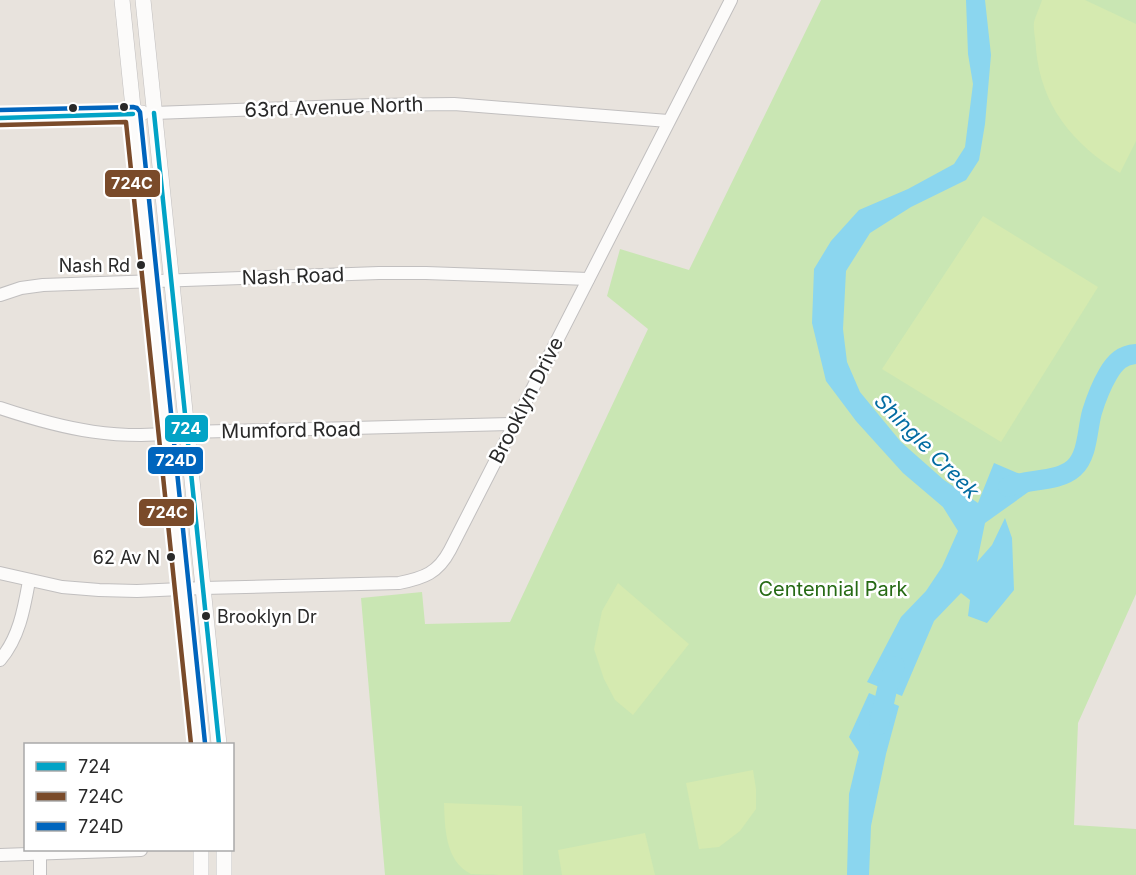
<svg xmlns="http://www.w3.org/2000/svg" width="1136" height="875" font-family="Inter,sans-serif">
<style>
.green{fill:#c9e6b3}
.pitch{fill:#d5eab0}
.water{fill:#8bd6ef}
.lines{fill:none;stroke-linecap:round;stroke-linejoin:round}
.river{stroke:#8bd6ef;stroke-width:20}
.minor-casing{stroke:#c1bfbf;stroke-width:14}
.tertiary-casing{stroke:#c1bfbf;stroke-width:16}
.minor{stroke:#fcfbfa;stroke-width:12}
.tertiary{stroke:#fcfbfa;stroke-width:15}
.bus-1-casing{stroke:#fff;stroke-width:9}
.bus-2-casing{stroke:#fff;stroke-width:9}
.bus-3-casing{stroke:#fff;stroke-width:9}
.bus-1{stroke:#02a3c6;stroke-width:4.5}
.bus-2{stroke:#7a4b2a;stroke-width:4.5}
.bus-3{stroke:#0065bd;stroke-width:4.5}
.bus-dot{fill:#292929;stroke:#fff;stroke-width:2}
.labels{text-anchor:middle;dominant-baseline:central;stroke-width:5;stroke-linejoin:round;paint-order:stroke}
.bus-label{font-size:18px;fill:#292929;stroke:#fff;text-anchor:end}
.street-label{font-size:20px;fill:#292929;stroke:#fff}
.park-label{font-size:20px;fill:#266a14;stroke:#fff}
.water-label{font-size:21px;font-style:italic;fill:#036ca2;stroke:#fff}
.line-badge{stroke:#fff;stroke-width:2}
.badge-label{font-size:16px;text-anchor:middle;font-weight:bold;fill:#fff}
</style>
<rect width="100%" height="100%" fill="#e8e3dd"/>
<polygon class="green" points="821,0 1136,0 1136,594 1078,723 1074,825 1136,829 1136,875 385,875 361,598 422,592 425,624 510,622 648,329 607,296 620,249 689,270"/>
<g class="pitch">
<path d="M1042,0h43l51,24v117l-16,32c-47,-29 -79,-67 -84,-124 0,-8 -3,-19 -2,-27 2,-8 6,-15 8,-22z"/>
<polygon points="983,216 1098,287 1001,442 882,369"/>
<polygon points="618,583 689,644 633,715 615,700 604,679 594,649 602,611"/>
<polygon points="753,770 756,789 756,809 740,831 719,847 699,849 686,783"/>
<path d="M444,803l78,3 1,69c-10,0 -45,0 -52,-1 -26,-13 -26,-46 -27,-71z"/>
<polygon points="645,833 655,875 562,875 558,850"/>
</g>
<g class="water">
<polygon points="966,0 985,0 991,55 985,124 979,160 966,180 911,207 870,233 846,271 843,329 847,362 860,392 901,442 944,480 978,503 994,463 1041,483 985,523 977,562 992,545 1005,518 1012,538 1014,590 987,623 968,616 970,600 961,593 934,621 902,696 867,682 901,617 926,591 942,567 958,531 943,507 903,473 856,421 826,381 812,323 814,269 831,241 859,210 908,189 954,164 965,147 973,84 968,54"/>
<polygon points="869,693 899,706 886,754 871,826 869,875 847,875 849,794 859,752 849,737"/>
</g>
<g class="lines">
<g class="river">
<path d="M1008,487c20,-9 49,-4 66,-19 14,-13 13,-38 18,-56 4,-13 9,-26 16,-38 7,-12 14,-19 28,-20"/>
<polyline points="879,725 888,685 895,666"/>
</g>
<g class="minor-casing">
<g id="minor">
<polyline points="154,113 373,105 454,104 668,121"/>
<polyline points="0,295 21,288 43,285 379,273 426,273 588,279"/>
<path d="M0,408c66,22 118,33 188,24l326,-8"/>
<path d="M0,573l62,14 37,3 38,1 66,-3 196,-5c25,-5 39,-10 51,-33l281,-550"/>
<path d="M0,660c19,-22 24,-51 29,-79"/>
<polyline points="40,854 40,875"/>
<polyline points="0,855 141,850"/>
</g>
</g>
<g class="tertiary-casing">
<g id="tertiary">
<polyline points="122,0 198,744"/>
<polyline points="143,0 219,744"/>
<polyline points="0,118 142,113"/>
<polyline points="201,850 201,875"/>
<polyline points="224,850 224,875"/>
</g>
</g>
<use href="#minor" class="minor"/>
<use href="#tertiary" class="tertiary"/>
<g class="bus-1-casing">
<g id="bus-1">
<polyline points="154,113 219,744"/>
<polyline points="0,118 133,114"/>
</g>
</g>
<g class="bus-2-casing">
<polyline id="bus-2" points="0,125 126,122 191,744"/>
</g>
<g class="bus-3-casing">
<polyline id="bus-3" points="0,110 133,107 137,108 140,112 205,743"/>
</g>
<use href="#bus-1" class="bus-1"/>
<use href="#bus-2" class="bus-2"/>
<use href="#bus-3" class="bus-3"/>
</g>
<g class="bus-dot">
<circle cx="124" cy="107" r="5"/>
<circle cx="73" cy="108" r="5"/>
<circle cx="141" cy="265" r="5"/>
<circle cx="171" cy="557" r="5"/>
<circle cx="206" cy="616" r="5"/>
</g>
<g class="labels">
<g class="bus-label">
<text x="130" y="265">Nash Rd</text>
<text x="160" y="557">62 Av N</text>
<text x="217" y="616" text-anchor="start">Brooklyn Dr</text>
</g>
<g class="street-label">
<text transform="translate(334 107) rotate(-2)">63rd Avenue North</text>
<text transform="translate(293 276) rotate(-2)">Nash Road</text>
<text transform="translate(526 400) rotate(-63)">Brooklyn Drive</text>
<text transform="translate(291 430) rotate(-1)">Mumford Road</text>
</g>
<g class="park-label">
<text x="833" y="589">Centennial Park</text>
</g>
<g class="water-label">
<text transform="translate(927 446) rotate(45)">Shingle Creek</text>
</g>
</g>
<g class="line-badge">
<rect x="104" y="169" width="57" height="29" rx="6" fill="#7a4b2a"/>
<rect x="164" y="414" width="45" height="29" rx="6" fill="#02a3c6"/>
<rect x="147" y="446" width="57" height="29" rx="6" fill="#0065bd"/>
<rect x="138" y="498" width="57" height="29" rx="6" fill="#7a4b2a"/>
</g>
<g class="badge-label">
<text x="132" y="189">724C</text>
<text x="186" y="434">724</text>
<text x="176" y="466">724D</text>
<text x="167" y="518">724C</text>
</g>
<rect x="24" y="743" width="210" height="108" fill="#ffffff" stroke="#a9a9a9" stroke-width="1.5"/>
<rect x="36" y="762" width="30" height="9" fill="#02a3c6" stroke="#a9a9a9" stroke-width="1.5"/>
<text x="78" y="773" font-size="18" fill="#292929">724</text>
<rect x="36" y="792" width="30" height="9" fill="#7a4b2a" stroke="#a9a9a9" stroke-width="1.5"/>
<text x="78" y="803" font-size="18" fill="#292929">724C</text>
<rect x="36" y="822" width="30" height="9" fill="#0065bd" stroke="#a9a9a9" stroke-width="1.5"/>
<text x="78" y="833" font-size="18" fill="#292929">724D</text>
</svg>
